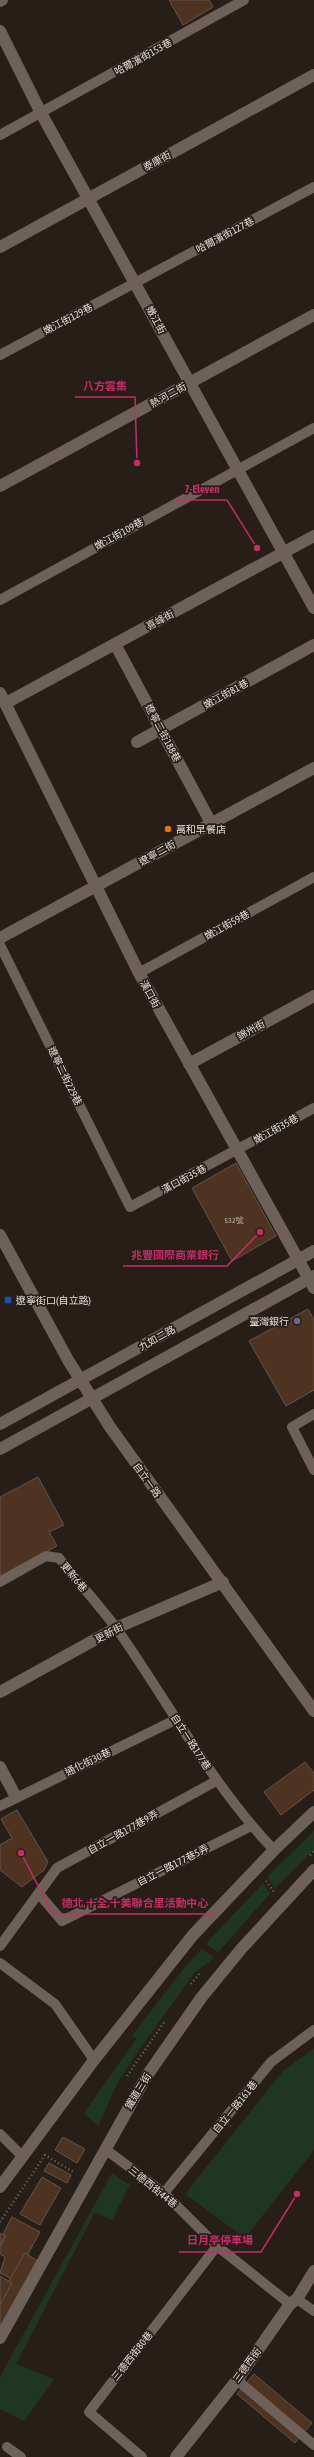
<svg xmlns="http://www.w3.org/2000/svg" width="314" height="2457" font-family="'Asap Condensed','Noto Sans TC',sans-serif">
<style>
.green{fill:#203624}
.building{fill:#4e3420;stroke:#60554e}
.lines{fill:none;stroke-linecap:round;stroke-linejoin:round}
.path{stroke:#736b66;stroke-width:2.5;stroke-dasharray:1 3;stroke-linecap:butt}
.lane{stroke:#6d615a;stroke-width:10}
.street{stroke:#6d615a;stroke-width:12}
.secondary{stroke:#6d615a;stroke-width:12}
.food-dot{fill:#e8710a;stroke:#271e18;stroke-width:1.5}
.transit-dot{fill:#1a4fb4;stroke:#271e18;stroke-width:1.5}
.service-dot{fill:#5c6f8a;stroke:#271e18;stroke-width:1.5}
.labels{text-anchor:middle;dominant-baseline:central;stroke-width:3.5;stroke-linejoin:round;paint-order:stroke}
.number-label{font-size:8px;fill:#bfb4ac}
.street-label{font-size:10px;fill:#e5dedb;stroke:#271e18}
.poi-label{font-size:10px;fill:#e5dedb;stroke:#271e18;text-anchor:start}
.leader{fill:none;stroke:#c62c68;stroke-width:1.5}
.callout-dot{fill:#c62c68;stroke:#271e18;stroke-width:1.5}
.callout-label{font-size:11px;text-anchor:middle;font-weight:bold;fill:#c62c68;stroke:#271e18;stroke-width:3.5;stroke-linejoin:round;paint-order:stroke}
</style>
<rect width="100%" height="100%" fill="#271e18"/>
<g class="green">
<polygon points="314,1831 314,1849 275,1888 267,1877"/>
<polygon points="263,1883 270,1894 218,1952 206,1944"/>
<polygon points="202,1949 214,1958 195,1972 139,2050 118,2082 98,2126 84,2113 137,2038 132,2036 184,1968"/>
<polygon points="314,2048 314,2150 245,2238 185,2194 282,2072"/>
<polygon points="112,2173 130,2185 112,2220 95,2212 16,2364 54,2379 24,2421 0,2409 0,2377"/>
</g>
<g class="building">
<polygon points="169,0 209,0 213,7 183,25"/>
<polygon points="236,1163 276,1236 232,1261 192,1188"/>
<polygon points="308,1309 314,1320 314,1390 286,1406 249,1341"/>
<polygon points="38,1477 64,1525 49,1532 57,1546 0,1576 0,1497"/>
<polygon points="305,1762 314,1773 314,1790 281,1815 264,1792"/>
<polygon points="17,1810 48,1862 44,1870 22,1887 0,1870 0,1845 12,1838 1,1819"/>
<polygon points="63,2137 85,2149 77,2163 55,2150"/>
<polygon points="49,2163 71,2175 67,2183 44,2171"/>
<polygon points="42,2177 61,2188 40,2225 20,2214"/>
<polygon points="12,2217 40,2232 14,2280 0,2273 5,2257 0,2254 0,2247 6,2236 3,2234"/>
<polygon points="0,2233 5,2236 0,2246"/>
<polygon points="25,2253 38,2261 0,2328 0,2296"/>
<polygon points="0,2276 12,2283 0,2305"/>
<polygon points="254,2374 312,2423 295,2443 237,2394"/>
</g>
<g class="lines">
<g class="path">
<polyline points="310,1855 314,1851"/>
<polyline points="266,1881 274,1892"/>
<polyline points="191,1984 200,1973"/>
<polyline points="127,2076 165,2021"/>
<polyline points="0,2222 45,2155 75,2173"/>
</g>
<g class="lane">
<polyline points="0,135 244,0"/>
<polyline points="0,355 314,187"/>
<polyline points="0,600 314,428"/>
<polyline points="0,945 130,1207 314,1108"/>
<polyline points="139,973 314,877"/>
<polyline points="314,1414 292,1427 314,1470"/>
<path d="M0,1582l46,-26 13,2c19,24 40,47 58,71 52,74 94,155 157,221"/>
<polyline points="0,1806 177,1719"/>
<polyline points="39,1894 62,1921 251,1826"/>
<polyline points="0,1946 57,1868 216,1781"/>
<polyline points="0,1963 55,2004 94,2060"/>
<polyline points="0,2134 22,2156"/>
<polyline points="105,2149 164,2193 217,2246 290,2304"/>
<polyline points="164,2193 271,2062 314,2030"/>
<polyline points="297,2299 314,2311"/>
<polyline points="237,2380 314,2445"/>
<polyline points="7,2447 21,2457"/>
<polyline points="142,2457 89,2412 217,2246"/>
</g>
<g class="street">
<polyline points="0,31 41,113 314,608"/>
<polyline points="0,247 314,75"/>
<polyline points="0,486 314,315"/>
<polyline points="115,644 211,823"/>
<polyline points="0,693 139,973 314,1288"/>
<polyline points="6,703 314,536"/>
<polyline points="137,742 314,645"/>
<polyline points="0,938 314,768"/>
<polyline points="189,1064 314,996"/>
<polyline points="0,1235 68,1360 110,1427 314,1711"/>
<polyline points="0,1692 116,1628 223,1582"/>
<polyline points="0,1767 16,1797"/>
<polyline points="0,2187 94,2060 193,1935 274,1850 314,1812"/>
<polyline points="0,2338 146,2077 201,1998 242,1948 314,1870"/>
<polyline points="176,2457 237,2380 290,2304 297,2299 314,2271"/>
</g>
<g class="secondary">
<polyline points="0,1 2,0"/>
<polyline points="0,1424 314,1251"/>
<polyline points="0,1449 314,1276"/>
</g>
</g>
<circle class="food-dot" cx="168" cy="829" r="4"/>
<rect class="transit-dot" x="4" y="1296" width="8" height="8" rx="2"/>
<circle class="service-dot" cx="297" cy="1321" r="4"/>
<g class="labels">
<g class="number-label">
<text x="234" y="1220">532號</text>
</g>
<g class="street-label">
<text transform="translate(143 57) rotate(-29)">哈爾濱街153巷</text>
<text transform="translate(157 161) rotate(-29)">泰康街</text>
<text transform="translate(225 235) rotate(-28)">哈爾濱街127巷</text>
<text transform="translate(68 319) rotate(-28)">嫩江街129巷</text>
<text transform="translate(156 320) rotate(61)">嫩江街</text>
<text transform="translate(168 395) rotate(-29)">熱河二街</text>
<text transform="translate(119 534) rotate(-29)">嫩江街109巷</text>
<text transform="translate(160 620) rotate(-28)">喜峰街</text>
<text transform="translate(226 694) rotate(-29)">嫩江街81巷</text>
<text transform="translate(163 733) rotate(62)">遼寧二街188巷</text>
<text transform="translate(157 853) rotate(-29)">遼寧二街</text>
<text transform="translate(227 925) rotate(-29)">嫩江街59巷</text>
<text transform="translate(150 994) rotate(61)">漢口街</text>
<text transform="translate(251 1030) rotate(-29)">錦州街</text>
<text transform="translate(65 1076) rotate(64)">遼寧二街229巷</text>
<text transform="translate(276 1129) rotate(-29)">嫩江街35巷</text>
<text transform="translate(184 1179) rotate(-28)">漢口街35巷</text>
<text transform="translate(157 1338) rotate(-29)">九如二路</text>
<text transform="translate(147 1480) rotate(54)">自立一路</text>
<text transform="translate(74 1577) rotate(51)">更新6巷</text>
<text transform="translate(109 1633) rotate(-27)">更新街</text>
<text transform="translate(191 1742) rotate(57)">自立一路177巷</text>
<text transform="translate(88 1762) rotate(-26)">通化街30巷</text>
<text transform="translate(123 1832) rotate(-29)">自立一路177巷9弄</text>
<text transform="translate(173 1865) rotate(-27)">自立一路177巷5弄</text>
<text transform="translate(138 2091) rotate(-59)">鐵道三街</text>
<text transform="translate(235 2107) rotate(-51)">自立一路161巷</text>
<text transform="translate(153 2187) rotate(39)">三德西街44巷</text>
<text transform="translate(132 2356) rotate(-52)">三德西街80巷</text>
<text transform="translate(247 2365) rotate(-54)">三德西街</text>
</g>
<g class="poi-label">
<text x="176" y="829">萬和早餐店</text>
<text x="16" y="1300">遼寧街口(自立路)</text>
<text x="289" y="1321" text-anchor="end">臺灣銀行</text>
</g>
</g>
<path class="leader" d="M137 463L135 397H75M257 548L227 500H176M260 1232L227 1266H123M21 1853L53 1914H216M297 2194L261 2252H179"/>
<g class="callout-dot">
<circle cx="137" cy="463" r="4"/>
<circle cx="257" cy="548" r="4"/>
<circle cx="260" cy="1232" r="4"/>
<circle cx="21" cy="1853" r="4"/>
<circle cx="297" cy="2194" r="4"/>
</g>
<g class="callout-label">
<text x="105" y="390">八方雲集</text>
<text x="202" y="493">7-Eleven</text>
<text x="175" y="1259">兆豐國際商業銀行</text>
<text x="135" y="1907">德北,十全,十美聯合里活動中心</text>
<text x="220" y="2244">日月亭停車場</text>
</g>
</svg>
